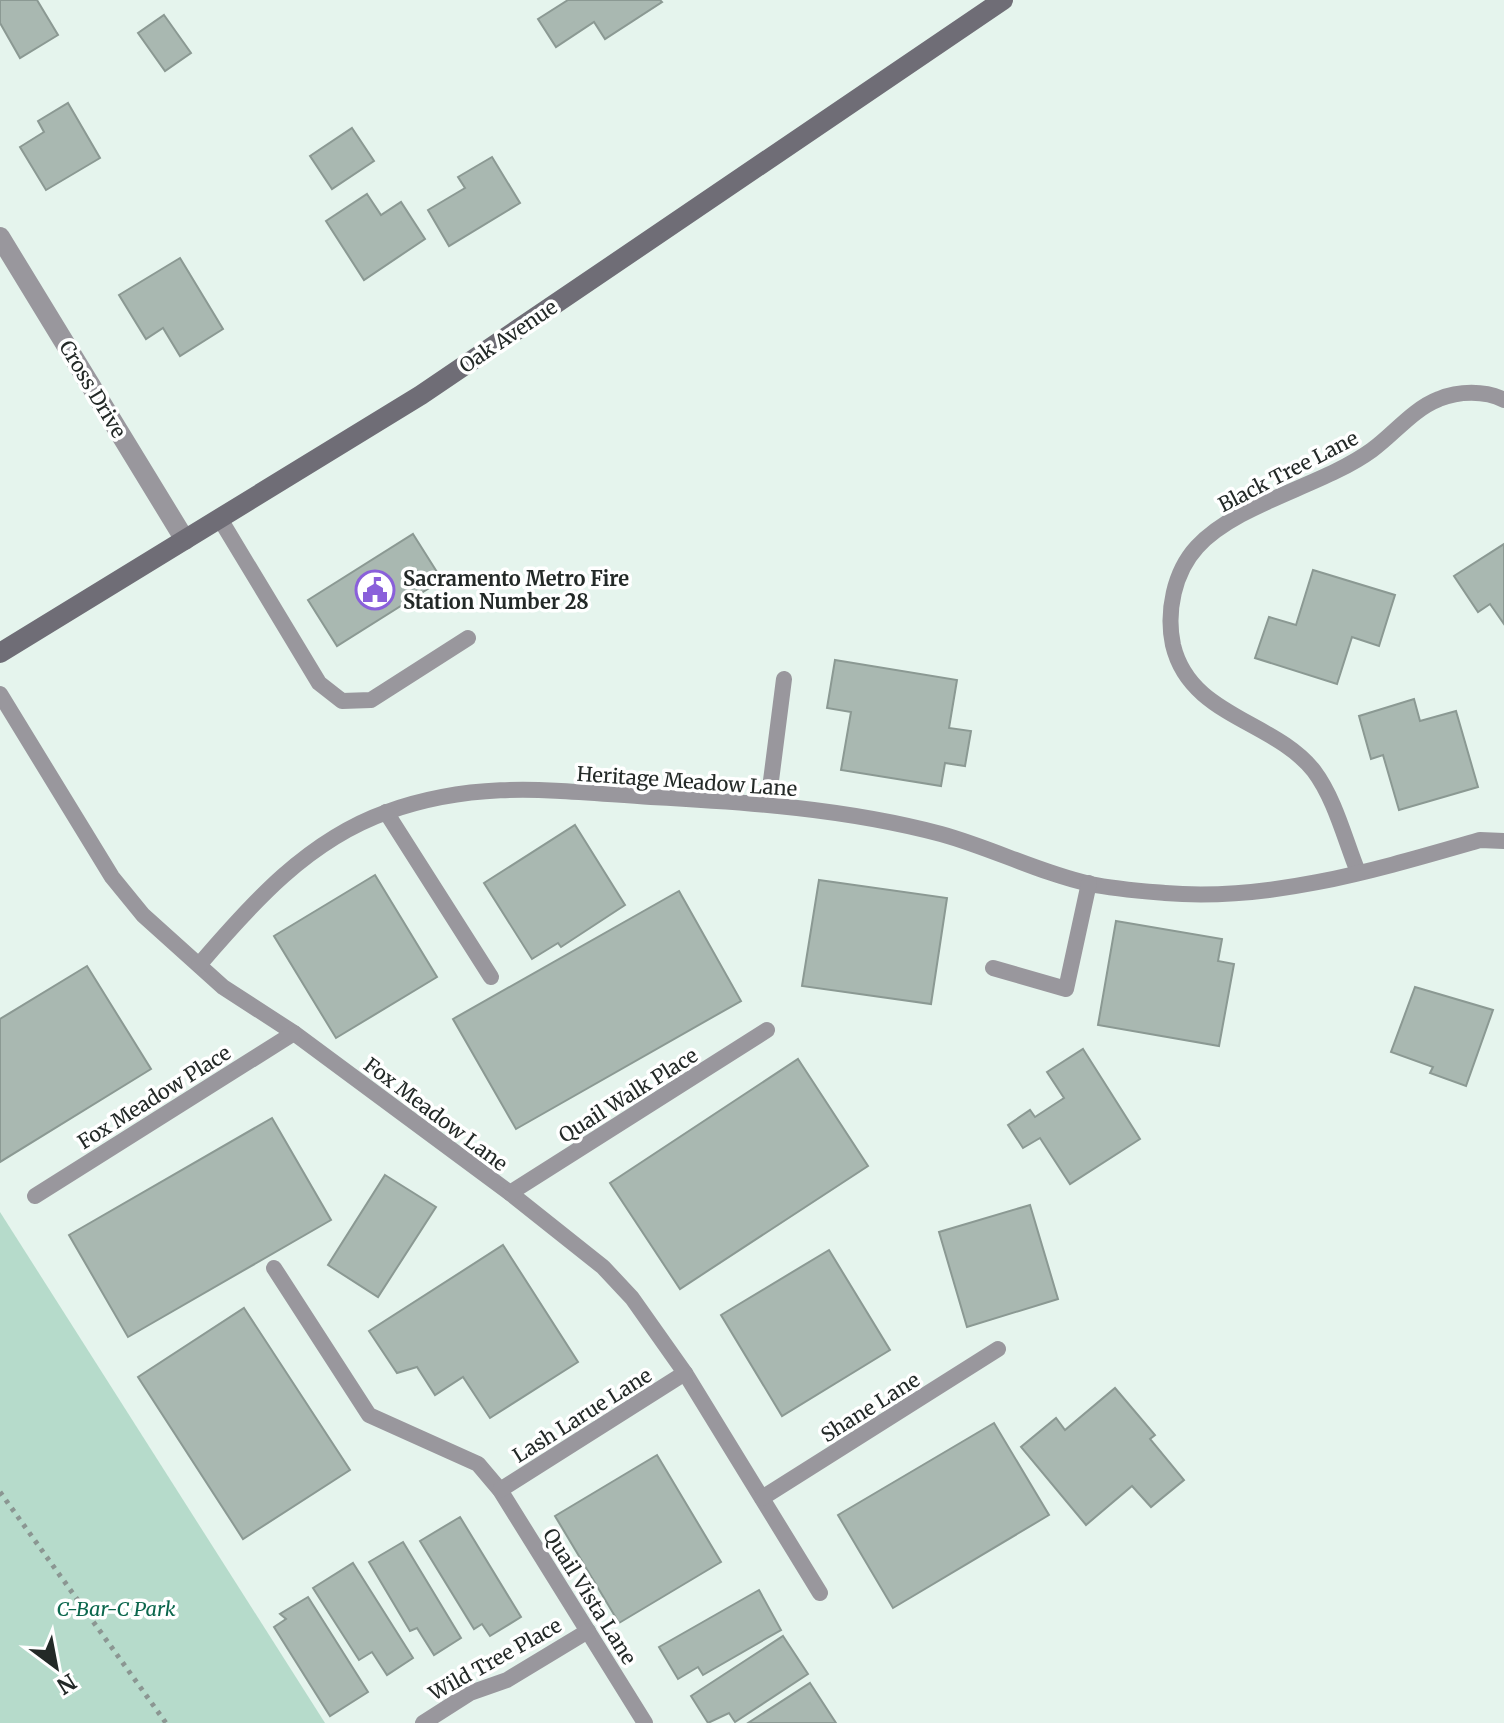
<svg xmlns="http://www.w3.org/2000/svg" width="1504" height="1723" font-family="Merriweather,serif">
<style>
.green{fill:#b6dbcb}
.building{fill:#a9b8b1;stroke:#8b9993;stroke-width:2}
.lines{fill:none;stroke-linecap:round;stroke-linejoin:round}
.path{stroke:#8b9692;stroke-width:5;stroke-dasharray:4 6;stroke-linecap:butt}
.lane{stroke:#99979d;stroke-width:16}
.street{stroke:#99979d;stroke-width:20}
.secondary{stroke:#6f6d76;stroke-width:20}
.labels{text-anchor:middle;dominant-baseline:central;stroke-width:7;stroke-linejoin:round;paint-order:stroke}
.street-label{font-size:20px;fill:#232927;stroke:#fff}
.poi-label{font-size:20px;font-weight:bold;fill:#232927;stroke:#fff;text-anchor:start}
.park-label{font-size:20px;font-style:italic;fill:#0c674d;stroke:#fff}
</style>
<rect width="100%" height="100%" fill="#e5f4ed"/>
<polygon class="green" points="0,1212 325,1723 0,1723"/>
<g class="building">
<polygon points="0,0 37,0 58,35 20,58 0,23"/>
<polygon points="568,0 660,0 662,2 605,39 594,22 556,47 538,19"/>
<polygon points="164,15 191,53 165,71 138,33"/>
<polygon points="68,103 100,158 46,190 20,147 44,132 38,121"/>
<polygon points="352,128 374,161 332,189 310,156"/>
<polygon points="492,157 520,203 449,246 428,210 465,188 458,177"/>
<polygon points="367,194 381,215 401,202 425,239 364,280 326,221"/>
<polygon points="180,258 223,329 180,356 163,328 146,339 119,295"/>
<polygon points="413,534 442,580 337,646 308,600"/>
<polygon points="1504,544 1504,624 1490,604 1478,612 1454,576"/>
<polygon points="1313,570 1395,595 1379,646 1352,637 1337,684 1255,658 1269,617 1296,625"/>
<polygon points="835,660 957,680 949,728 971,731 965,766 945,763 941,786 841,770 851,712 827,708"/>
<polygon points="1414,699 1420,721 1456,711 1478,787 1399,810 1383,755 1371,759 1359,716"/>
<polygon points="575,825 625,905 561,947 558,943 532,959 484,883"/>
<polygon points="375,875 437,977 336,1038 274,936"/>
<polygon points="819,880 947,898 931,1004 802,986"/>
<polygon points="679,891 741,1001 516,1129 453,1019"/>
<polygon points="1116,921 1222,939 1218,961 1234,964 1219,1046 1098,1025"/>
<polygon points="87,966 151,1069 0,1162 0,1019"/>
<polygon points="1415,987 1493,1010 1466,1086 1430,1073 1433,1067 1391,1052"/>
<polygon points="1083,1049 1140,1139 1070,1184 1040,1138 1023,1148 1008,1125 1030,1110 1035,1117 1064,1098 1047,1072"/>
<polygon points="798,1059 868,1166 680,1289 610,1183"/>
<polygon points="272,1118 331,1220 128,1337 69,1235"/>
<polygon points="385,1175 436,1207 378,1297 328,1265"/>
<polygon points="1030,1205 1058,1299 967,1327 939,1232"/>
<polygon points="503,1245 578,1362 490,1418 463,1377 435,1395 417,1367 397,1373 369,1331"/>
<polygon points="829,1250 890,1350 782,1416 721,1315"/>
<polygon points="244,1308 350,1470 243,1539 138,1377"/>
<polygon points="1115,1388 1155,1435 1150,1439 1184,1480 1151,1507 1132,1486 1086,1525 1021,1447 1056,1418 1065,1430"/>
<polygon points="994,1423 1049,1515 893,1608 838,1515"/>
<polygon points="657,1455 721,1562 619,1623 555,1516"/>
<polygon points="460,1517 521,1617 490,1636 482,1624 474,1629 420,1541"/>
<polygon points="403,1542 461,1638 434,1655 417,1628 410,1631 369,1562"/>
<polygon points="353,1563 413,1658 387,1675 372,1652 359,1660 313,1588"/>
<polygon points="759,1590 781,1630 703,1675 698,1667 678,1679 659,1647"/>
<polygon points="308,1597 368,1692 330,1716 274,1627 286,1619 280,1614"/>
<polygon points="783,1636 808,1674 735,1722 729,1713 708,1723 691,1696"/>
<polygon points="810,1683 836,1723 748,1723"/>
</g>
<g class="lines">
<polyline class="path" points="0,1492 166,1723"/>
<g class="lane">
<polyline points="220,519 319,683 342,701 371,700 468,638"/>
<polyline points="0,694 112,877 143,915 223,987 294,1033 510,1193 603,1267 632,1298 685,1373 820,1593"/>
<polyline points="768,804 784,679"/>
<polyline points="386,812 491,977"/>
<path d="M1358,872c-13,-32 -23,-73 -44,-101 -40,-51 -124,-54 -141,-126 -7,-33 1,-73 24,-98 40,-44 126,-61 175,-97 22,-16 41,-41 67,-51 19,-8 46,-9 65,1"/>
<path d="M199,965c53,-62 109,-125 188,-153 92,-33 169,-21 264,-15 97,5 196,12 290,37 51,14 99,39 149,50 24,5 51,7 75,9 106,9 214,-24 315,-53l24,1"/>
<polyline points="993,968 1066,989 1089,883"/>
<polyline points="510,1193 767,1030"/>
<polyline points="35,1196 294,1033"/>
<polyline points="274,1268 369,1415 478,1464 500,1490 645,1723"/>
<polyline points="500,1490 685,1373"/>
<polyline points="762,1498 998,1349"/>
<polyline points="423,1723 470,1693 507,1680 588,1631"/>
</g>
<polyline class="street" points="0,237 185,540"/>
<polyline class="secondary" points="0,653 421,395 1003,0"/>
</g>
<defs>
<g id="civic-ring" transform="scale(2)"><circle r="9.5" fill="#fff" stroke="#8a60da" stroke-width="1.5"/><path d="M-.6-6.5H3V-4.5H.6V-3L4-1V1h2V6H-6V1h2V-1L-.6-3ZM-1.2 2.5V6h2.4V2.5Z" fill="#8a60da"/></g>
</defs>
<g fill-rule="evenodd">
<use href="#civic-ring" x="375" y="590"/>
</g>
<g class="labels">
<g class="street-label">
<text transform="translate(508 336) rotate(-34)">Oak Avenue</text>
<text transform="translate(93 389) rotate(59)">Cross Drive</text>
<text transform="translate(1288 471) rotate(-27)">Black Tree Lane</text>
<text transform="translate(687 781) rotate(4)">Heritage Meadow Lane</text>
<text transform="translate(628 1095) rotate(-32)">Quail Walk Place</text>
<text transform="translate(154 1097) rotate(-32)">Fox Meadow Place</text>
<text transform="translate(436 1114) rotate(37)">Fox Meadow Lane</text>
<text transform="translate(870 1407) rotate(-32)">Shane Lane</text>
<text transform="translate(582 1415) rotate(-32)">Lash Larue Lane</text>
<text transform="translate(590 1596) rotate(58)">Quail Vista Lane</text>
<text transform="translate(495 1659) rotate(-29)">Wild Tree Place</text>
</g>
<g class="poi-label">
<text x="403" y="578">Sacramento Metro Fire<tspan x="403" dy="23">Station Number 28</tspan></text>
</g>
<g class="park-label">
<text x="116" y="1608">C-Bar-C Park</text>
</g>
</g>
<g transform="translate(56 1667) rotate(148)" stroke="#ffffff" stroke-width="6" paint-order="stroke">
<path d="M0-6L14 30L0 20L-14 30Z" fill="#232927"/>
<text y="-12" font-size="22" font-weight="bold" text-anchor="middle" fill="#232927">N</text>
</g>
</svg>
